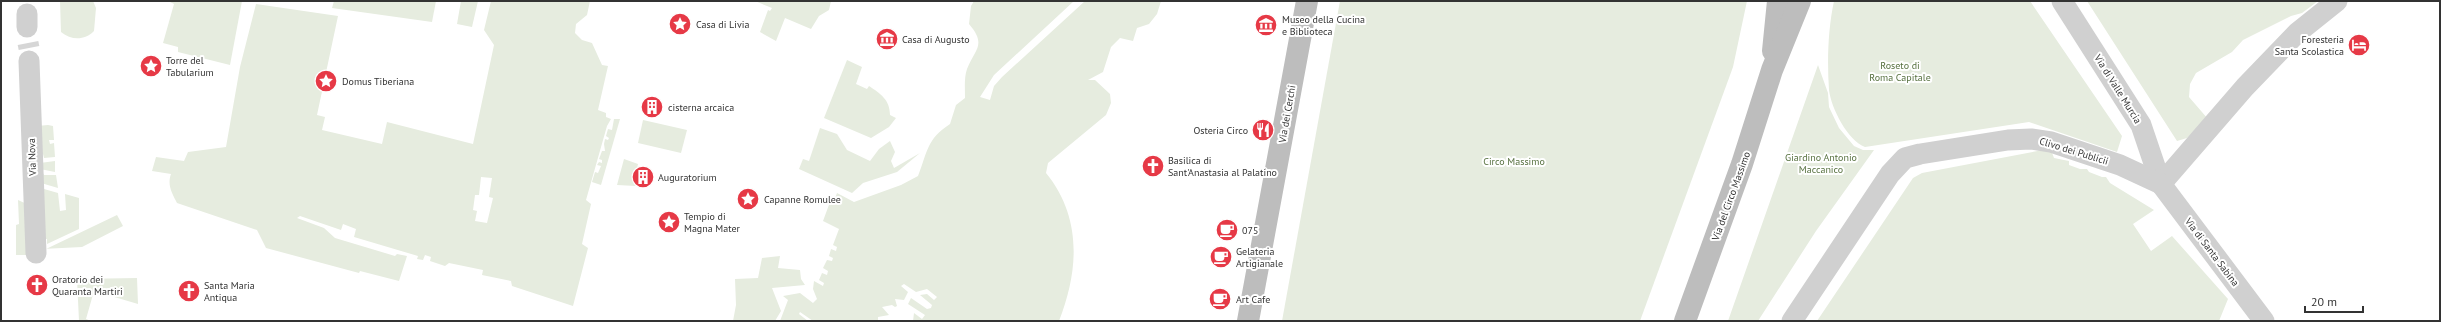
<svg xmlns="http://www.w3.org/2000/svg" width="2441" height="322" font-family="'PT Sans',sans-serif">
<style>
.green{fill:#e6ecdf;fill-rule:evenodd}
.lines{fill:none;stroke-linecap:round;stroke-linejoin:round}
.street-tunnel{stroke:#d6d6d6;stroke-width:21;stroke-dasharray:21 10;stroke-linecap:butt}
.street{stroke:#d0d0d0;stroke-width:21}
.secondary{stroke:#bdbdbd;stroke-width:22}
.labels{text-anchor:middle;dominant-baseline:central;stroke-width:4;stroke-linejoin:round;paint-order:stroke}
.poi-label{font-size:10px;fill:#333;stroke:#fff;text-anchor:start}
.park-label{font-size:10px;fill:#56703f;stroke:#fff}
.street-label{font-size:10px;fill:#333;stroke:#fff}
</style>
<rect width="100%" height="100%" fill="#fff"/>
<g class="green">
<path d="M60,1h33l3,7 -2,23c-9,9 -22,10 -33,1z"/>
<polygon points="168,1 242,1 230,65 178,52 178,47 163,43 174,4"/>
<polygon points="334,1 436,1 432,22 332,8"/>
<polygon points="461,1 478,1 472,27 457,24"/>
<path d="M491,1h99l-3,14 -11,9 -1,9 7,7 10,3 10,22 6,1 -10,44 8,3v4l5,2 -4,7 -21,74 5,4 -9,40 6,4 -15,58 -61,-20 -1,-5 -29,-6 1,-5 -34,-7 -4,3 -15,-5 1,-4 -6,-2 -2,5 -6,-1 1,-3 -64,-19 2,-8 -13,-5 -2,6 -41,-14 -3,2 27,10 11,10 60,18 2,-2 10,2 -8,25 -39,-10 -1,2 -93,-25 -9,-18 -80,-27c-5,-10 -10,-18 -6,-29l-19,-3 4,-14 28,4 4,-9 38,-5 14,-80 16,-63 82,12 -21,99 8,2 -3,13 60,14 5,-22 86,22 21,-99 -10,-15zM481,177l11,1 -3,19 4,1 -6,25 -12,-2 2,-10 -4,-1 2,-15h4z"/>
<polygon points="755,1 831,1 829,10 819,16 811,29 785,18 776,41 760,32 768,10 770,11 772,8"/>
<path d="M974,1h100l-80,74 -14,22 10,3 4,-14 8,-9 83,-76h76l-4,13 -8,10 -12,4 -4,13 -13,-3 -9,9 -8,25 -15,8h7l15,14 1,9 -5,12 -58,48 -2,10c36,44 33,97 13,148h-146l1,-8 8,6 3,-4 -17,-11 3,-6 16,11 4,-1 1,-3 -12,-10 7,-1 7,6 3,-3 -10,-8 -11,3 -12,-8 -3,2 7,6 -4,8 -9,-1 2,7 -2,1 -3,-2 -10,2 7,8 -11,2v4h-65l-13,-9 -1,2 9,7h-28l8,-21 -5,-4 17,-3 13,10 4,-4 -4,-10 1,-8 9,5 1,-3 -5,-3 3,-7 5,2 1,-4 -5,-3 4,-8 5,1 1,-3 -4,-2 2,-7 5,2 1,-4 -4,-2 6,-16 -16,-8 7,-19 3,2 4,-11 17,9 47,-17 17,-9c10,-25 8,-36 32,-52l6,-19 9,-7c0,-10 -1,-20 2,-29 8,-20 20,-24 2,-45l2,-18z"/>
<polygon points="1340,1 1747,1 1733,67 1640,321 1282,321"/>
<path d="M1834,1h196l92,135 -5,16 -88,-30 -164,25c-17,-6 -34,-39 -36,-57 -2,-29 -1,-61 5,-89z"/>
<polygon points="2087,1 2318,1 2302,13 2291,16 2243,40 2232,52 2196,73 2190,84 2189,97 2208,119 2187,138 2177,141"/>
<path d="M847,60l15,7 -6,17 11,5 2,-3c12,8 21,14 21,29l6,3 -7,9 -18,11 -47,-20z"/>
<polygon points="1818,65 1828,93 1829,107 1839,128 1854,146 1863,150 1874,150 1816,231 1758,321 1728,321"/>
<polygon points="614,119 620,119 601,185 592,182 595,172 598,173 601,166 597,165 599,162 602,163 602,160 599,159 602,151 605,151 604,144 605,139 608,140 609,138 606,136 608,129 612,130"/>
<polygon points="643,120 687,130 681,153 638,143"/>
<polygon points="48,125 53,126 54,140 49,140 50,144 54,143 55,157 44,158 43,154 40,154 40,163 55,161 55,172 40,169 44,175 56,175 58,188 41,183 44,189 58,193 60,211 66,210 65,194 79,198 79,229 47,244 47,239 43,239 46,249 117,215 123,226 82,247 42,249 37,126"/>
<polygon points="820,128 837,134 847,150 870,161 879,149 890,141 895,152 891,161 894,168 920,153 897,172 863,183 852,193 799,169 803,159 809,161"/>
<polygon points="2043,150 2051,150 2054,158 2069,161 2069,165 2080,169 2087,169 2089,172 2102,177 2106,177 2110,183 2154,210 2133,224 2151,251 2172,236 2228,299 2219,321 1817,321 1913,178 1922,173"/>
<polygon points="624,159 638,164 634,183 636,186 617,185"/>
<polygon points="18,200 31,206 32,255 16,255 16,225 19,224"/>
<polygon points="780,256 778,268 800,270 801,279 805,285 772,288 781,311 775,321 733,321 736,305 735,279 758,278 762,258"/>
<polygon points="137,278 138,304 94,291 86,319 91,321 79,321 77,279"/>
</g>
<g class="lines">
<polyline class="street-tunnel" points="28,43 29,48"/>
<g class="street">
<polyline points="2062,1 2141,125 2161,184 2264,321"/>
<polyline points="27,14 27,27"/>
<polyline points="29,61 36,253"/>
<polyline points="2161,184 2245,87 2297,33 2337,1"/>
<polyline points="1792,321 1890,174 1905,158 1920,154 2008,140 2031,139 2051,142 2120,165 2161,184"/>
</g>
<g class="secondary">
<polyline points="1773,51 1778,1"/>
<polyline points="1248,321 1307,1"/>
<polyline points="1685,321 1742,164 1772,70 1800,1"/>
</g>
</g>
<defs>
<g id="sight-disc" transform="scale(1.15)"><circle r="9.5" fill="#e63946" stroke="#fff"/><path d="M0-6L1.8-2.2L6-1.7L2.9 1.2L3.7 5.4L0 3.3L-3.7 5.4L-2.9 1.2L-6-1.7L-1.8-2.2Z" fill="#fff"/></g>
<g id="museum-disc" transform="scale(1.15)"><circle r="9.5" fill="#e63946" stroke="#fff"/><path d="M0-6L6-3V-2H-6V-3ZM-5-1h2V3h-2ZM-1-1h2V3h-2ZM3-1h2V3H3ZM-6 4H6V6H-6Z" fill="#fff"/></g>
<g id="hotel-disc" transform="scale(1.15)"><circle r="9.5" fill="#e63946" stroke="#fff"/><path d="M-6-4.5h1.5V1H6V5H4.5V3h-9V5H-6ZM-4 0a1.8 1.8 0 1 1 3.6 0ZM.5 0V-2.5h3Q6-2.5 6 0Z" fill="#fff"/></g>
<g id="building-disc" transform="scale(1.15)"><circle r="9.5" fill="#e63946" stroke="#fff"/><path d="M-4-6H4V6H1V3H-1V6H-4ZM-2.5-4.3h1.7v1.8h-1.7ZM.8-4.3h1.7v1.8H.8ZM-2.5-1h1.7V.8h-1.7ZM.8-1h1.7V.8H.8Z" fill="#fff"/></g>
<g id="restaurant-disc" transform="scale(1.15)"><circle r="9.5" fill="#e63946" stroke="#fff"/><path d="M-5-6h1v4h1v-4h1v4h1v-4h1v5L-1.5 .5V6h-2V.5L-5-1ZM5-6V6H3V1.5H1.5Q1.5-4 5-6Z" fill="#fff"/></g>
<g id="church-disc" transform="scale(1.15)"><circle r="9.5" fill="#e63946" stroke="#fff"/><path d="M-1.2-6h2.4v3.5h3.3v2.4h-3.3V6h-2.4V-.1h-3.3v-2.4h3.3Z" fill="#fff"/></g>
<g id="cafe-disc" transform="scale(1.15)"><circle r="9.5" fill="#e63946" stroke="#fff"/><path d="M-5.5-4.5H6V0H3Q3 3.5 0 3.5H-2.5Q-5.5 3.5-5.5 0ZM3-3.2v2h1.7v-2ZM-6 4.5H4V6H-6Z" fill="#fff"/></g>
</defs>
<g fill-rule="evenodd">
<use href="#sight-disc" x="680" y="24"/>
<use href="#museum-disc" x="1266" y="25"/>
<use href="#museum-disc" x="887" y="39"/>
<use href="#hotel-disc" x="2359" y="45"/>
<use href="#sight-disc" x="151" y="66"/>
<use href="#sight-disc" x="326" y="81"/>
<use href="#building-disc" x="652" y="107"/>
<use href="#restaurant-disc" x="1263" y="130"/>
<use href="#church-disc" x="1153" y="166"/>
<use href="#building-disc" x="643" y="177"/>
<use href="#sight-disc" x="748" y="199"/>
<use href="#sight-disc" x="669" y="222"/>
<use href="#cafe-disc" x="1227" y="230"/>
<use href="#cafe-disc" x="1221" y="257"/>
<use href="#church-disc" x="37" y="285"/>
<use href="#church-disc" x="189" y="291"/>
<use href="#cafe-disc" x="1220" y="299"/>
</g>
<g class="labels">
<g class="poi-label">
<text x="1282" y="19">Museo della Cucina<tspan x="1282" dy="12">e Biblioteca</tspan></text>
<text x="696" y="24">Casa di Livia</text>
<text x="902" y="39">Casa di Augusto</text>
<text x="2344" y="39" text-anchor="end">Foresteria<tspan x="2344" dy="12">Santa Scolastica</tspan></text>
<text x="166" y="60">Torre del<tspan x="166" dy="12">Tabularium</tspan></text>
<text x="342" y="81">Domus Tiberiana</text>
<text x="668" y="107">cisterna arcaica</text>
<text x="1248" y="130" text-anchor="end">Osteria Circo</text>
<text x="1168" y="160">Basilica di<tspan x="1168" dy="12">Sant'Anastasia al Palatino</tspan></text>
<text x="658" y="177">Auguratorium</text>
<text x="764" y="199">Capanne Romulee</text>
<text x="684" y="216">Tempio di<tspan x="684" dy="12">Magna Mater</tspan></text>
<text x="1242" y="230">075</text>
<text x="1236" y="251">Gelateria<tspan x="1236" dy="12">Artigianale</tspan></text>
<text x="52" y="279">Oratorio dei<tspan x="52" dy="12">Quaranta Martiri</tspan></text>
<text x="204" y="285">Santa Maria<tspan x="204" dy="12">Antiqua</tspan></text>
<text x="1236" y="299">Art Cafe</text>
</g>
<g class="park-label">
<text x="1900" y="65">Roseto di<tspan x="1900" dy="12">Roma Capitale</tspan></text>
<text x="1821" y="157">Giardino Antonio<tspan x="1821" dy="12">Maccanico</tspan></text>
<text x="1514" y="161">Circo Massimo</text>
</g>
<g class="street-label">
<text transform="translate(2118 89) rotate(58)">Via di Valle Murcia</text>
<text transform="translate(1287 114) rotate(-80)">Via dei Cerchi</text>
<text transform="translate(2074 151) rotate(17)">Clivo dei Publicii</text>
<text transform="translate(32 157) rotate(-92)">Via Nova</text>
<text transform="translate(1731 196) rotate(-70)">Via del Circo Massimo</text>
<text transform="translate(2212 252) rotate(53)">Via di Santa Sabina</text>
</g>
</g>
<rect width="2441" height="322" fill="none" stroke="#333333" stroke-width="4"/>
<path d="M2305 306v6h58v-6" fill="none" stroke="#333333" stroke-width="2"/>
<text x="2311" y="306" font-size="12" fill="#333333" stroke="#ffffff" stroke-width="3" paint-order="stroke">20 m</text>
</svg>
